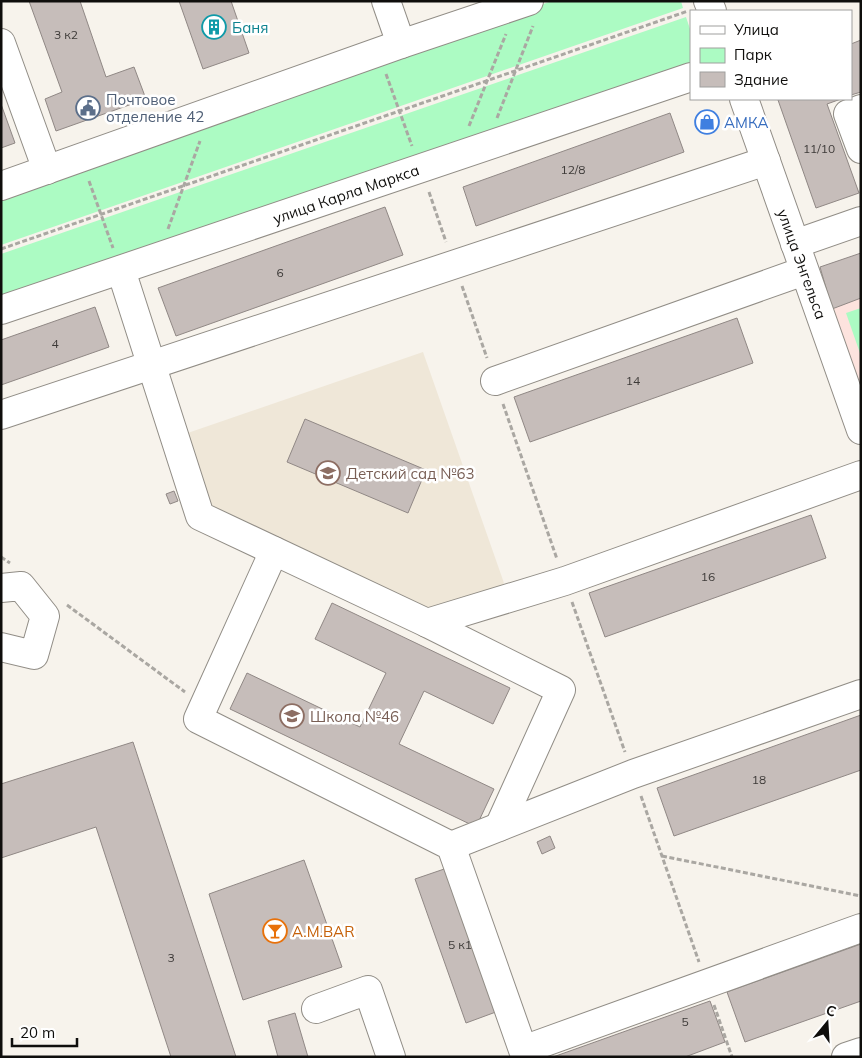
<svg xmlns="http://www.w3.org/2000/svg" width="862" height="1058" font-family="Mulish,sans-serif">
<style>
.built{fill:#efe7d8}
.medical{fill:#fde3de}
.green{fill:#acfbc3}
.building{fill:#c6bdba;stroke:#908885}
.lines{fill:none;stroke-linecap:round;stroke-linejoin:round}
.minor-casing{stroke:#918d86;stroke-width:30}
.path{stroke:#aaa7a2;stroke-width:3;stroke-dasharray:5 2.5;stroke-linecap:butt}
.minor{stroke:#fff;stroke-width:28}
.labels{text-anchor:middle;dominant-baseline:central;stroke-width:5;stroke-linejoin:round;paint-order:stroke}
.number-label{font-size:12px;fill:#3d3a38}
.culture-label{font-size:15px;fill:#0d838f;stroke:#fff;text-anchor:start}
.service-label{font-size:15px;fill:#4e5e75;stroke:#fff;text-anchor:start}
.shop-label{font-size:15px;fill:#366cbe;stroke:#fff;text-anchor:start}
.street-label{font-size:15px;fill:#0f0e0c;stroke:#fff}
.education-label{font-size:15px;fill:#785e54;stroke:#fff;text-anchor:start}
.food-label{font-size:15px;fill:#c56008;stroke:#fff;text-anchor:start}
</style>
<rect width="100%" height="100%" fill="#f7f3ec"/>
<polygon class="built" points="423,352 504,583 498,590 426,611 204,510 179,436"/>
<polygon class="medical" points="861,298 861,388 832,309"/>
<g class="green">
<polygon points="552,1 681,1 683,8 1,245 1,192"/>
<polygon points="686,17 691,32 691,63 1,302 1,254"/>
<polygon points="861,308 861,356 846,313"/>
</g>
<g class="building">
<polygon points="29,1 80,1 106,77 134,67 146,99 56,131 45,99 62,92"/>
<polygon points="179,1 231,1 249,53 203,69"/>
<polygon points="861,40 861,92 851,95 851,44"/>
<polygon points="782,99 841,99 827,104 859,193 816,208 778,100"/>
<polygon points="1,104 15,143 1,148"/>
<polygon points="670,113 684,152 476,226 463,187"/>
<polygon points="385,207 403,255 176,336 158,288"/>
<polygon points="861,253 861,298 832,309 820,267"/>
<polygon points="95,307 109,347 1,385 1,340"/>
<polygon points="737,318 753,363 530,442 514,397"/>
<polygon points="305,419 426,470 408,513 287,462"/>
<polygon points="174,491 178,501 170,504 166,494"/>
<polygon points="811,515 826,558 605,637 589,593"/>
<polygon points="332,603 510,688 493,724 424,691 399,744 494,789 476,827 230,709 247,673 360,727 386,673 315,639"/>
<polygon points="861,715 861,770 674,836 657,788"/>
<polygon points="133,742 236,1057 171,1057 96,827 1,858 1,784"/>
<polygon points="550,836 555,848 542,854 537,842"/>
<polygon points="304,860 342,967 243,1000 209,894"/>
<polygon points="453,866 504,1009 466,1023 415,879"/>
<polygon points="861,944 861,1001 745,1042 727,992"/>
<polygon points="710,1001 725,1042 685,1057 553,1057"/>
<polygon points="295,1013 308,1057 278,1057 268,1021"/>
</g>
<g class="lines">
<g class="minor-casing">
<g id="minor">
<polyline points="386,1 401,44"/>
<polyline points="708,1 712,11"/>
<polyline points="1,43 47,170"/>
<polyline points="744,99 861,430"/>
<polyline points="861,109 848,114 861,149"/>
<polyline points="1,186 401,44 529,1"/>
<polyline points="795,244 861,221"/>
<polyline points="121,270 200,516 427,623 565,581 861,475"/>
<polyline points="1,310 691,77"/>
<polyline points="495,381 804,271"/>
<polyline points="1,415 766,161"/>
<polyline points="274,551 198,719 451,846 523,1050 861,928"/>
<polyline points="1,588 21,586 45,616 34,655 1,647"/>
<polyline points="427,623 561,690 499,827"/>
<polyline points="451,846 633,774 861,694"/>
<polyline points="316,1009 368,990 391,1057"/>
<polyline points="846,1057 861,1052"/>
</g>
</g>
<g class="path">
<polyline points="386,74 412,146"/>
<polyline points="497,118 533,26"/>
<polyline points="469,126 506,34"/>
<polyline points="89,181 113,248"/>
<polyline points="429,192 446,242"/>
<polyline points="168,229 200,141"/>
<polyline points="1,249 688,11"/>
<polyline points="462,286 487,358"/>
<polyline points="503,404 557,559"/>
<polyline points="1,557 10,563"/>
<polyline points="572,602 625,752"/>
<polyline points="67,605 185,692"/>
<polyline points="641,796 699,962"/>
<polyline points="662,856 861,896"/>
<polyline points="714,1005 732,1057"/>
</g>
<use href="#minor" class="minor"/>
</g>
<defs>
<g id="building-ring" transform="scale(1.25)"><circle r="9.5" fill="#fff" stroke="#0f9aa8" stroke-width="1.5"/><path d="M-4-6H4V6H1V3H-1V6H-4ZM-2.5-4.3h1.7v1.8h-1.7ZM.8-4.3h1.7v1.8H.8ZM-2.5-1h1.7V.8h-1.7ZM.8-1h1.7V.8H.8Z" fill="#0f9aa8"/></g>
<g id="civic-ring" transform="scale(1.25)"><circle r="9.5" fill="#fff" stroke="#5c6f8a" stroke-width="1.5"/><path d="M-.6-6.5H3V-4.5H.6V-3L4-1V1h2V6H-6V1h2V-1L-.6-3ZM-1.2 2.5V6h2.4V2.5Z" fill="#5c6f8a"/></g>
<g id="shop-ring" transform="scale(1.25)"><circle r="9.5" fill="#fff" stroke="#3f7fe0" stroke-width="1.5"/><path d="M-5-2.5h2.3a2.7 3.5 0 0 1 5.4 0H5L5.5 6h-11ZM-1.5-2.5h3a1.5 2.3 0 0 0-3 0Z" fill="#3f7fe0"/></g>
<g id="school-ring" transform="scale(1.25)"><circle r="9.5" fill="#fff" stroke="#8d6e63" stroke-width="1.5"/><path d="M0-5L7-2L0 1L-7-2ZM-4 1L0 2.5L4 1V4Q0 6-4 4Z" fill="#8d6e63"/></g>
<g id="bar-ring" transform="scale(1.25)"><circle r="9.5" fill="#fff" stroke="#e8710a" stroke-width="1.5"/><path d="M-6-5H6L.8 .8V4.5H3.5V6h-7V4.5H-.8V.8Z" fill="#e8710a"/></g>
</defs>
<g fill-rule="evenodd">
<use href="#building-ring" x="214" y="27"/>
<use href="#civic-ring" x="88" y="108"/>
<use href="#shop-ring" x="707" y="122"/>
<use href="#school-ring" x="328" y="473"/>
<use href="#school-ring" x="292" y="716"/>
<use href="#bar-ring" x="275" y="931"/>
</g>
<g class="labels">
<g class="number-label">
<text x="66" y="34">3 к2</text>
<text x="819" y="148">11/10</text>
<text x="573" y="169">12/8</text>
<text x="280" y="272">6</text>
<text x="55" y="343">4</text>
<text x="633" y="380">14</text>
<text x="708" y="576">16</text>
<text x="759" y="779">18</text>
<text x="460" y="944">5 к1</text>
<text x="171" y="957">3</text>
<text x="685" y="1021">5</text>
</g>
<g class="culture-label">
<text x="232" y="27">Баня</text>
</g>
<g class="service-label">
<text x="106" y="99">Почтовое<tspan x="106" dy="17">отделение 42</tspan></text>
</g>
<g class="shop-label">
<text x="724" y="122">АМКА</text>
</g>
<g class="street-label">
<text transform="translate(346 194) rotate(-19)">улица Карла Маркса</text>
<text transform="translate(802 264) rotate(70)">улица Энгельса</text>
</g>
<g class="education-label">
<text x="346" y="473">Детский сад №63</text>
<text x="310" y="716">Школа №46</text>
</g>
<g class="food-label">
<text x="292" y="931">А.М.BAR</text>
</g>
</g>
<rect width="862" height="1058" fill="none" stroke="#0f0e0c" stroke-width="5"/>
<rect x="690" y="10" width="162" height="90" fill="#ffffff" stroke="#9f9f9e"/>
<rect x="700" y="26" width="25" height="8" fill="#ffffff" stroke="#9f9f9e"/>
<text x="734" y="35" font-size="15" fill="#0f0e0c">Улица</text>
<rect x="700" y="48" width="25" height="15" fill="#acfbc3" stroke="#9f9f9e"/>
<text x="734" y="60" font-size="15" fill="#0f0e0c">Парк</text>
<rect x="700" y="72" width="25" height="15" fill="#c6bdba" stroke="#9f9f9e"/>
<text x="734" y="85" font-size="15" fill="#0f0e0c">Здание</text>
<g transform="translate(827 1023) rotate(18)" stroke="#ffffff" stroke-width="4" paint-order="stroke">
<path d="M0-4L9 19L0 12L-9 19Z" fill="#0f0e0c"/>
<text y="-8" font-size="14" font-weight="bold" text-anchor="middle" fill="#0f0e0c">С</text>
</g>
<path d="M12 1038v8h65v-8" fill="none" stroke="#0f0e0c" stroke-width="2.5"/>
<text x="20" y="1038" font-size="15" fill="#0f0e0c" stroke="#ffffff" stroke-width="4" paint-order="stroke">20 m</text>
</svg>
